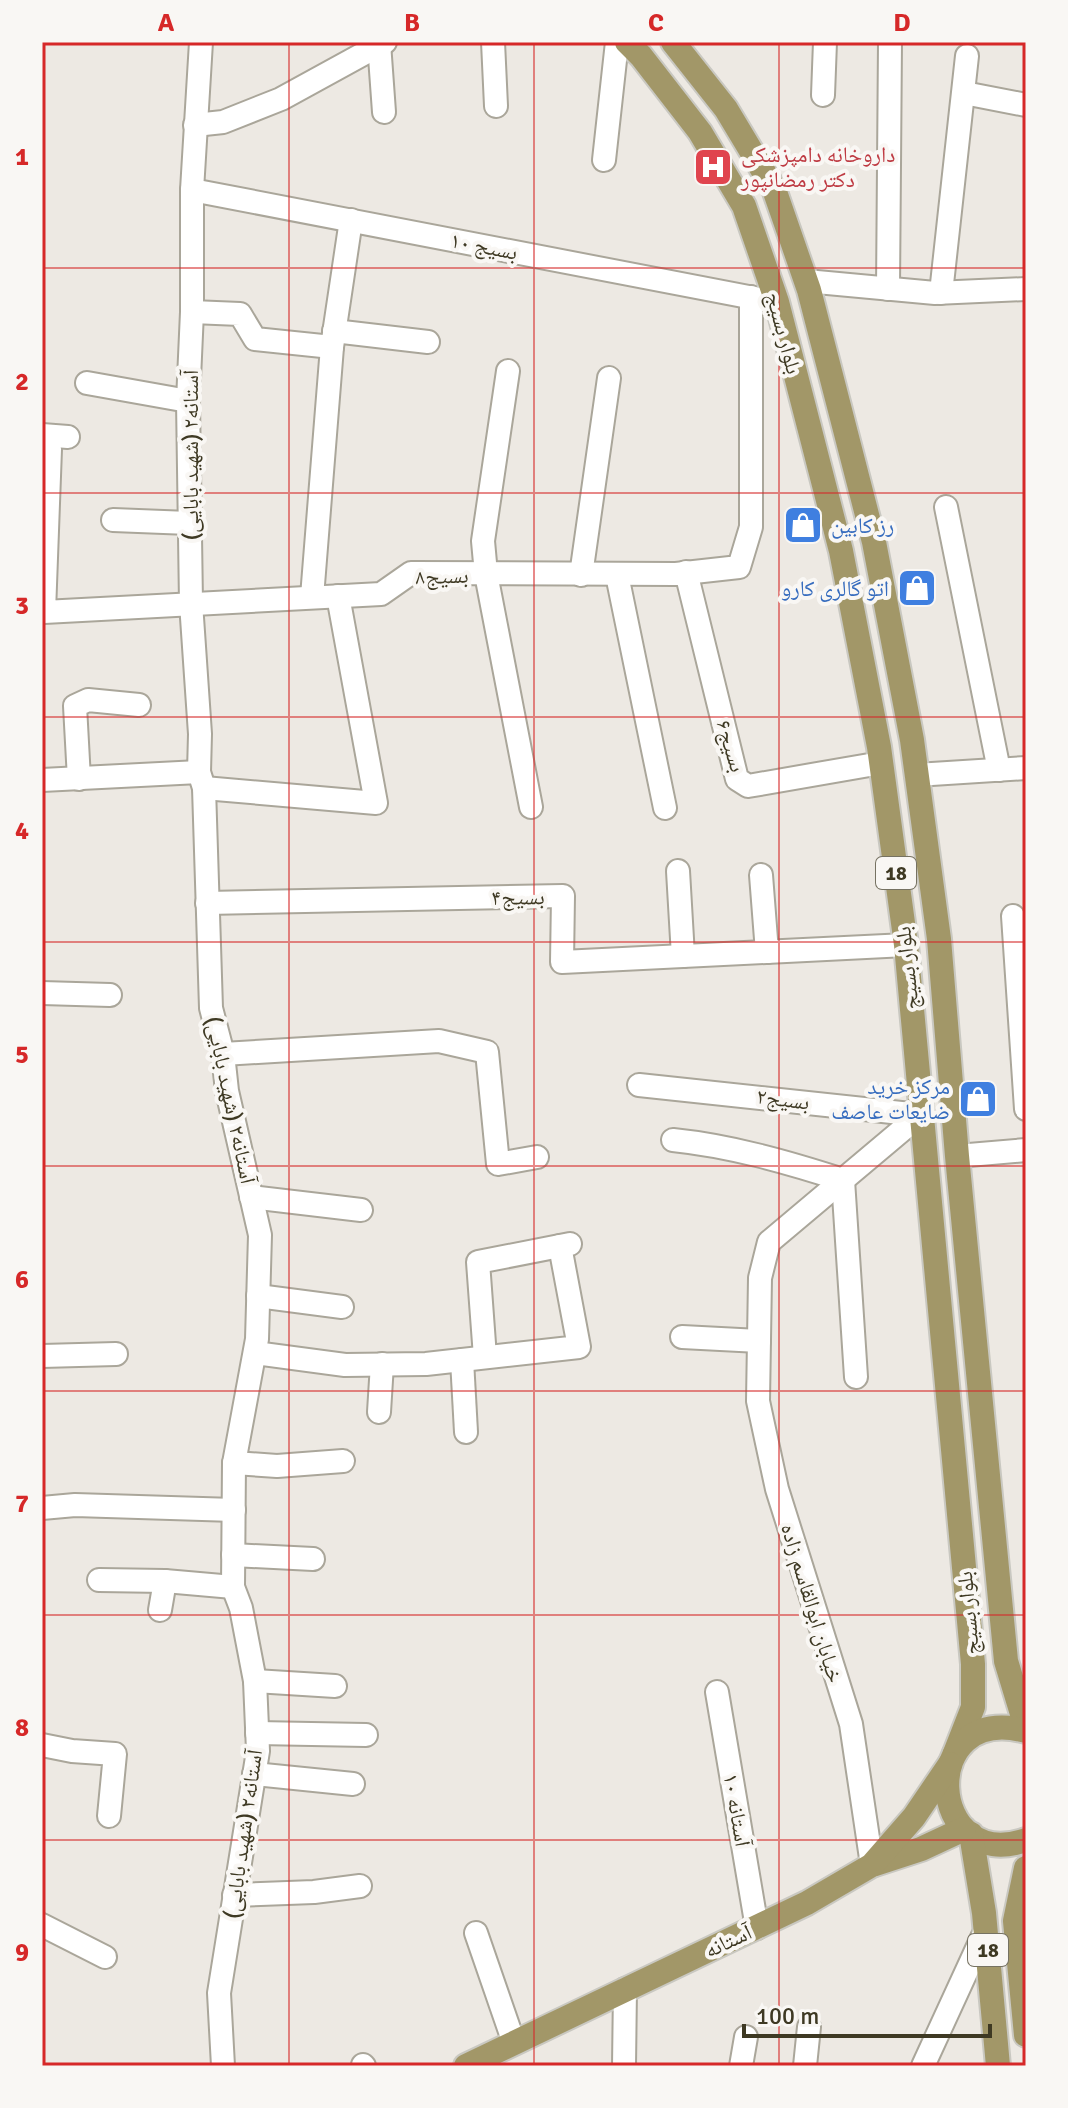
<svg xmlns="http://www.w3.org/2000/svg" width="1068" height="2108" font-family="Signika,'Noto Naskh Arabic',sans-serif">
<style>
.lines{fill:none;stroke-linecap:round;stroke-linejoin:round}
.minor-casing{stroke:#aaa69a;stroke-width:26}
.major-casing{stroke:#c9c8c1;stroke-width:28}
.minor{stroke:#fff;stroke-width:22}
.major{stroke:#a29768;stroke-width:24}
.grid{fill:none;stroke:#d62828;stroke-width:2;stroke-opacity:0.55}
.labels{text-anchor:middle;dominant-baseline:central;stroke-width:8;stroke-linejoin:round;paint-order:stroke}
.shield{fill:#f9f7f4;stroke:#767262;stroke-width:2}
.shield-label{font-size:20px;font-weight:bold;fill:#3e3923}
.health-label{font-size:22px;fill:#be3a42;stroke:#f9f7f4;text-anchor:start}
.street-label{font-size:22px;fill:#3e3923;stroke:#f9f7f4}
.shop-label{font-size:22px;fill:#366cbe;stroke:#f9f7f4;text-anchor:end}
.neatline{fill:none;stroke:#d62828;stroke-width:3}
.grid-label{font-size:26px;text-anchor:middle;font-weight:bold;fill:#d62828}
</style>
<rect width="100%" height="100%" fill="#ede9e3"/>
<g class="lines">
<g class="minor-casing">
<g id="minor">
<polyline points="201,42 192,190 192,312 188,401 191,603 200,734 199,772 204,788 211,1008 223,1054 227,1091 260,1235 257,1339 234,1463 233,1587 241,1608 255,1681 258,1751 219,1993 223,2066"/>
<polyline points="493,42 496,106"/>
<polyline points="379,43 384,112"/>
<polyline points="964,93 1026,105"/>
<polyline points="823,95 825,42"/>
<polyline points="195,125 223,122 281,99 385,42"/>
<polyline points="604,160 617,42"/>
<polyline points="192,190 764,300"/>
<polyline points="806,281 935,293 1026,289"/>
<polyline points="888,289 890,42"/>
<polyline points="941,293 967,56"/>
<polyline points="192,312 240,314 255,339 332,347"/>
<polyline points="334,331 428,342"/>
<polyline points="508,371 483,541 486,574 531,807"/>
<polyline points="87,383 188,401"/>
<polyline points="42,435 68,437"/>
<polyline points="50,449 44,612 381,594 411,573 676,574 739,567 751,527 751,297"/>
<polyline points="946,507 999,770"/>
<polyline points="113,520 189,523"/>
<polyline points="686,572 737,779 748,786 881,763"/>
<polyline points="581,575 609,378"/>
<polyline points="617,575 665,808"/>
<polyline points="312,597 332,347 351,220"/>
<polyline points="916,775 1026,768"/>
<polyline points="79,779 75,706 88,700 139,705"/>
<polyline points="42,780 199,772"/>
<polyline points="204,788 376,803 338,596"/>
<polyline points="678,871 683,956"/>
<polyline points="761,875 767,952"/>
<polyline points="207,903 563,896 562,962 906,945"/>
<polyline points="1013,916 1026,1109"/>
<polyline points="42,993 110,995"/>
<polyline points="223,1054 439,1041 487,1052 498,1164 537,1157"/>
<polyline points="639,1085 920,1115 769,1242 760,1278 758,1401 777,1489 851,1724 872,1865"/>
<path d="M673,1140c58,6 114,22 170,40"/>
<polyline points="957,1156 1026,1150"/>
<polyline points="843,1180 856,1377"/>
<polyline points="251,1197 361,1210"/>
<polyline points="258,1296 342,1307"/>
<polyline points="682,1337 759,1341"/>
<polyline points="255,1353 345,1365 426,1364 579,1347 560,1246"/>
<polyline points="42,1356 116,1354"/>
<polyline points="485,1357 478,1262 570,1244"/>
<polyline points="462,1360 466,1432"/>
<polyline points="379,1412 382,1364"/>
<polyline points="234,1463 277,1466 343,1461"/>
<polyline points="42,1508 75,1505 234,1510"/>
<polyline points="233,1555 313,1559"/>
<polyline points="99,1580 165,1581 233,1587"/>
<polyline points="160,1610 165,1581"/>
<polyline points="255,1681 335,1686"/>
<polyline points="717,1692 757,1928"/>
<polyline points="257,1733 366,1735"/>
<polyline points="42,1745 72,1751 115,1754 109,1816"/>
<polyline points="254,1774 353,1784"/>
<polyline points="234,1895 314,1892 360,1886"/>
<polyline points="42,1925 105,1957"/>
<polyline points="476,1933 514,2043"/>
<polyline points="363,2065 364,2066"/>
<polyline points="624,2066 625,1989"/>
<polyline points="741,2066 746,2037"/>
<polyline points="805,2066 809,2027"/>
<polyline points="923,2066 986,1929"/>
</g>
</g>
<g class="major-casing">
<g id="major">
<polyline points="627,42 641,56 700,132 744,206 777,302 841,551 879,747 906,945 973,1664 973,1707 955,1753"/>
<polyline points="673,42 726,109 774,189 809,290 874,542 912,740 939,939 957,1156 1006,1661 1026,1727"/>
<path d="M1026,1731c-111,-29 -99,144 0,109"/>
<polyline points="971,1834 984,1913 998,2066"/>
<polyline points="875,1864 921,1849 964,1829"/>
<polyline points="1026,1868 1015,1921 1026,2035"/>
<polyline points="466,2066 807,1903 872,1865 914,1817 950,1764"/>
</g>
</g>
<use href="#minor" class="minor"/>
<use href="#major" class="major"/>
</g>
<path class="grid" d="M289,42v2024M534,42v2024M779,42v2024M42,268h984M42,493h984M42,717h984M42,942h984M42,1166h984M42,1391h984M42,1615h984M42,1840h984"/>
<defs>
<g id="hospital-square" transform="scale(2)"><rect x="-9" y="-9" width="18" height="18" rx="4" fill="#e0444e" stroke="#f9f7f4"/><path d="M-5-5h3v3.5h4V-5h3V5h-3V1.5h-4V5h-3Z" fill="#fff"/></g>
<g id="shop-square" transform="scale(2)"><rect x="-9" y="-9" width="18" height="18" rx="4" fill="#3f7fe0" stroke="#f9f7f4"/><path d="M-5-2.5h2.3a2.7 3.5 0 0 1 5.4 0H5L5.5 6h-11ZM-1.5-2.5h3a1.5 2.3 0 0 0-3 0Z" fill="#fff"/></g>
</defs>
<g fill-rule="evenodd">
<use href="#hospital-square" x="713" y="167"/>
<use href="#shop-square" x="803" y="525"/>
<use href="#shop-square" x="917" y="588"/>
<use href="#shop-square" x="978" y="1099"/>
</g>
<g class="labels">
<g class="shield">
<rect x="876" y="857" width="40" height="32" rx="6"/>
<rect x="968" y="1934" width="40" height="32" rx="6"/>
</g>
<g class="shield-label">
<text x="896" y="873">18</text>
<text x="988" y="1950">18</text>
</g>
<g class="health-label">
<text x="741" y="154">داروخانه دامپزشکی<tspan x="741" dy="25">دکتر رمضانپور</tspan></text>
</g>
<g class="street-label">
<text transform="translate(484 246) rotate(11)">بسیج ۱۰</text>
<text transform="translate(784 333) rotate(75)">بلوار بسیج</text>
<text transform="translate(190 455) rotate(-90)">آستانه۲ (شهید بابایی)</text>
<text transform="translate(442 576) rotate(-2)">بسیج۸</text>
<text transform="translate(731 746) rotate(73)">بسیج۶</text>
<text transform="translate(518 897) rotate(-1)">بسیج۴</text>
<text transform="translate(907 968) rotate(-96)">بلوار بسیج</text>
<text transform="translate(783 1099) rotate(7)">بسیج۲</text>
<text transform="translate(231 1100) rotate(78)">آستانه۲ (شهید بابایی)</text>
<text transform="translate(812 1603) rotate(73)">خیابان ابوالقاسم زاده</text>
<text transform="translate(968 1613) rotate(-95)">بلوار بسیج</text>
<text transform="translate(737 1810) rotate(80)">آستانه ۱۰</text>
<text transform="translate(243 1834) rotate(-82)">آستانه۲ (شهید بابایی)</text>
<text transform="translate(728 1941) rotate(-25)">آستانه</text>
</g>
<g class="shop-label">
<text x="831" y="525" text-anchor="start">رز کابین</text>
<text x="889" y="588">اتو گالری کارو</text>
<text x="950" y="1086">مرکز خرید<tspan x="950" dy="25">ضایعات عاصف</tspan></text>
</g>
</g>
<rect width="1068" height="2108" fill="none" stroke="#f9f7f4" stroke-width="88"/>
<path d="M744 2024v12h246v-12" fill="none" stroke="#3e3923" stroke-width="4"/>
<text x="756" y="2024" font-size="24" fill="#3e3923" stroke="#f9f7f4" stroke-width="6" paint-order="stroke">100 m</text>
<rect x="44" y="44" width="980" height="2020" class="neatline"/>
<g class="grid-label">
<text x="166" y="31">A</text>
<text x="412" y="31">B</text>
<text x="656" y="31">C</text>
<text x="902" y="31">D</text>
<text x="22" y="165">1</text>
<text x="22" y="390">2</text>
<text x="22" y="614">3</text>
<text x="22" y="839">4</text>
<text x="22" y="1063">5</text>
<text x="22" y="1288">6</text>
<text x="22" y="1512">7</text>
<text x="22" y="1736">8</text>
<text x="22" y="1961">9</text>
</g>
</svg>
